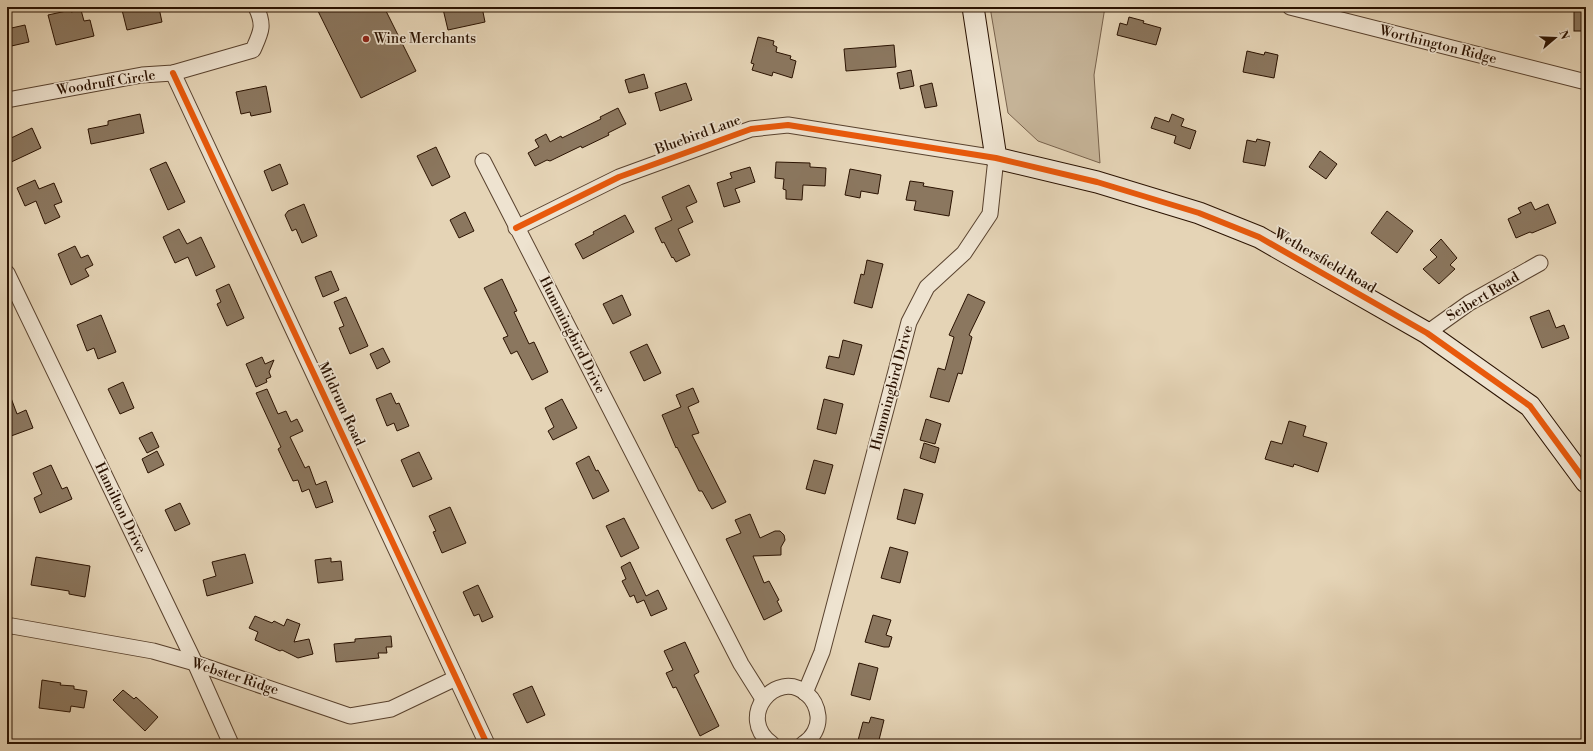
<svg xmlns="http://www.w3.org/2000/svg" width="1593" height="751" font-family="'Libre Bodoni',serif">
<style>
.green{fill:#c5b397;stroke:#78624c}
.building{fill:#8b775f;stroke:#2a1201}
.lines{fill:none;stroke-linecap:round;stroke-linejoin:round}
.street-casing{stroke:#59422e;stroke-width:17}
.secondary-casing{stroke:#2a1201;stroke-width:23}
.street{stroke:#eee3d0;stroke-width:15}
.secondary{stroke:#eee3d0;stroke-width:21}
.cycleway-casing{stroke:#eee3d0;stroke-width:8}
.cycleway{stroke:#e8590c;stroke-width:6}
.poi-dot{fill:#8f2418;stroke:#eee3d0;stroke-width:1.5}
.labels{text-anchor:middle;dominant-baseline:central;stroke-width:3.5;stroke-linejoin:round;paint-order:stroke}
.poi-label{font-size:14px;fill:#2a1201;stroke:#eee3d0;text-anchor:start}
.street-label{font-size:14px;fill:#2a1201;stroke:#eee3d0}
</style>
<rect width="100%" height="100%" fill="#e5d4b6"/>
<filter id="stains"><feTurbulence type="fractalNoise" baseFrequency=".005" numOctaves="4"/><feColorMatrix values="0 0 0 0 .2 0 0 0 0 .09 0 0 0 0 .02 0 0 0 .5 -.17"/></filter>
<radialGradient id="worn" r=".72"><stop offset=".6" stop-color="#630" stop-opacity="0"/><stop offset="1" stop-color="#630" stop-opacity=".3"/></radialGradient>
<polygon class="green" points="990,7 1105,7 1094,75 1100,163 1038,141 1008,113"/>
<g class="building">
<polygon points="137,7 152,7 152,10 159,8 162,22 127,30 122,10"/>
<polygon points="316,7 384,7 416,71 361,98"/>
<polygon points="455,7 482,7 485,22 448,30 443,9"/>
<rect x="1574" y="7" width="12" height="24"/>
<polygon points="71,10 71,12 81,10 84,21 90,20 94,36 56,45 48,15"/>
<polygon points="1129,17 1144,21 1143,23 1161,28 1156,45 1117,35 1120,23 1127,25"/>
<polygon points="25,25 29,42 7,47 7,29"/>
<polygon points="758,37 774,41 773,45 777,47 776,52 791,56 790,59 796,61 792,78 773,72 772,76 752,70 754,64 751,63"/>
<polygon points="894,45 896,67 846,71 844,49"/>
<polygon points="1247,51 1264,55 1265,52 1278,55 1274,78 1243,72"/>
<polygon points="911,70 914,86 900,89 897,73"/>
<polygon points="644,74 648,88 629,93 625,80"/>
<polygon points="686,83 692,100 660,111 655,93"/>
<polygon points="932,83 937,106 925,108 920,86"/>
<polygon points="266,86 271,112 251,116 250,112 241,114 236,92"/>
<polygon points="618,108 626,124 608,133 609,135 582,148 581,146 550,161 547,160 535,166 528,153 539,147 535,140 546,134 550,142 561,136 562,138 601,119 600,117"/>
<polygon points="140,114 144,133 91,144 88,129 108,125 108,121"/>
<polygon points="1172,114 1184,119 1181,126 1196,131 1190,149 1174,143 1176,136 1151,128 1155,117 1169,122"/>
<polygon points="32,128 41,148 7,164 7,140"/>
<polygon points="1257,139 1270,142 1265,166 1243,162 1247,140 1256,142"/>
<polygon points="436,147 450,177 432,186 417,156"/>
<polygon points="1320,151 1337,164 1326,179 1309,167"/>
<polygon points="166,162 185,202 168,210 150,169"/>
<polygon points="776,162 810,163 810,167 826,168 825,186 803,185 802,200 786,199 786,190 783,189 784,179 775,178"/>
<polygon points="280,164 288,184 272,191 264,171"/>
<polygon points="750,167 755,182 735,189 740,202 724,207 717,183 732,178 730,173"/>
<polygon points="850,169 881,175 878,194 861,191 860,198 845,195"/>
<polygon points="35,180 39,189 54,183 62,202 54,205 60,217 45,224 36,201 25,206 17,188"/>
<polygon points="910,181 924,183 923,186 953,191 949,216 914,210 916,201 906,200"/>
<polygon points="689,185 697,202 686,207 693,222 678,229 690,255 676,262 673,257 672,258 664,242 662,243 655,228 672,220 662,197"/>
<polygon points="1531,202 1535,210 1548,204 1556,223 1532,233 1530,232 1516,238 1508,219 1521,213 1518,208"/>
<polygon points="304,204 317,236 302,243 296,229 292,231 285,215 288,211"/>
<polygon points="1387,211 1413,231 1397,253 1371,233"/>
<polygon points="465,212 474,231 459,238 450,220"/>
<polygon points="625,215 634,232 583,259 575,244 594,234 593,232"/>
<polygon points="179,229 187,244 201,237 215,267 196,276 188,257 175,263 163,237"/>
<polygon points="1441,239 1457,258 1450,265 1455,269 1439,284 1423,269 1437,257 1430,250"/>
<polygon points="75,246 81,258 88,255 93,265 85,269 89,276 71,285 58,254"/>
<polygon points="867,260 883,264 872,308 854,303 861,274 864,275"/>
<polygon points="331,271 339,290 323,297 315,277"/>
<polygon points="502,279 517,311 514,312 529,344 534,342 548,372 532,380 517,351 511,354 503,338 508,336 484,288"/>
<polygon points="229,284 244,318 227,326 217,304 221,302 216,290"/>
<polygon points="968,294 985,302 969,335 972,337 962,374 958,373 949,402 930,397 938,368 945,370 954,337 949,335"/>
<polygon points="622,295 631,315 613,324 603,304"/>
<polygon points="346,297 368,346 350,354 339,328 344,326 334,302"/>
<polygon points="1549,310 1556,328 1564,325 1569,338 1542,348 1530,317"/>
<polygon points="101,315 116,352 98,359 94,348 87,351 77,325"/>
<polygon points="843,340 862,345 854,375 826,368 829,356 839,358"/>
<polygon points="647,344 661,373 644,381 630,352"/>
<polygon points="383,348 390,362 377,369 370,354"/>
<polygon points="262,357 265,364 274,360 269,372 271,377 266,379 267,382 256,387 246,364"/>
<polygon points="123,382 134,408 120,414 108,389"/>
<polygon points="693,388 699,402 688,407 699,433 692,435 726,502 712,509 702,491 699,491 677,447 676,448 662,415 681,407 676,395"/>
<polygon points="267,389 278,414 286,411 291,422 297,419 303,431 290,437 305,468 309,466 316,485 326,481 333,502 316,508 309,489 302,492 298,480 293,481 278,449 281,447 256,393"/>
<polygon points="7,390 8,390 17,414 26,410 33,428 11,436 7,427"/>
<polygon points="391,393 396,404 399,403 409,426 397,431 394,423 387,426 376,399"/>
<polygon points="562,399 577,428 553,440 548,431 554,427 545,408"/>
<polygon points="824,399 843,404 836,434 817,429"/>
<polygon points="926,419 941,424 935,444 920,440"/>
<polygon points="1289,421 1306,426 1303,436 1327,443 1318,472 1294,464 1293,467 1265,459 1271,441 1282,444"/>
<polygon points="152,432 159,447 147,453 139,438"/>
<polygon points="924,443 939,448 935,463 920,458"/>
<polygon points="157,451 164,465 148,473 142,459"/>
<polygon points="419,452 432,479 413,487 401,460"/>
<polygon points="589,456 596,471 598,470 609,491 593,499 576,463"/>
<polygon points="814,460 833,465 825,494 806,489"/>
<polygon points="51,465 62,489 67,487 72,499 40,513 34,498 42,494 33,473"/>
<polygon points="904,489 923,494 915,524 897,519"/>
<polygon points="180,503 190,524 175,531 165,510"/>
<polygon points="450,507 466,543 442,553 433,532 436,531 429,516"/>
<polygon points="750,514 760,538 775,531 780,531 784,535 785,540 781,547 781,555 753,556 764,583 769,581 779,600 777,601 782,611 764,620 726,539 741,533 735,520"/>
<polygon points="624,518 639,548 621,557 606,526"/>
<polygon points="890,547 908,552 900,583 881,578"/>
<polygon points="245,554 253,583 207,596 203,580 216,576 212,562"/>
<polygon points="36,557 90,566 85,597 69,594 69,591 31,585"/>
<polygon points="331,558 331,562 341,561 343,580 318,583 315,560"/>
<polygon points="630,562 646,596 658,590 667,609 651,616 644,600 637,603 634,595 630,597 622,581 626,579 621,567"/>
<polygon points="478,585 493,617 482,622 479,614 474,616 463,592"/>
<polygon points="873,615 891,620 886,635 892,637 889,647 884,647 865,642"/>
<polygon points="255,616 272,623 274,621 284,626 287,619 300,624 294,642 309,639 313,654 298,658 282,650 280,651 255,640 258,632 249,628"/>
<polygon points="391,636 392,647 386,647 387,653 378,653 379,658 336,662 334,644 355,642 355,639"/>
<polygon points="685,642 699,672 694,675 719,726 700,736 676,687 673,688 666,673 673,670 664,651"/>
<polygon points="859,663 878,668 870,700 851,695"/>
<polygon points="42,680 61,683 60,685 74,686 74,689 87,691 84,708 71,706 70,712 39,708"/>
<polygon points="532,686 545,715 527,723 513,694"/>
<polygon points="123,690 134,699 136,697 158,717 145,731 113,700"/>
<polygon points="871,717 884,720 878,744 857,744 863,722 869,723"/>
</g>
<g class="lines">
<g class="street-casing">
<g id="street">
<polyline points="1290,7 1586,82"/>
<polyline points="173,73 487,744"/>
<path d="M7,100l135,-25 31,-2 80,-23c8,-18 12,-24 3,-43"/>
<polyline points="483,161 741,664 763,699"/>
<polyline points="516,228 619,177 751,129 788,125 996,158 990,214 964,253 927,287 909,322 822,652 805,693"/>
<polyline points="7,273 195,663 231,744"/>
<polyline points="1427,333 1469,303 1540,263"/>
<polyline points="7,627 12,626 153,651 195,663 350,716 391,709 456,678"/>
<path d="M772,744c-37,-26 4,-77 35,-50 7,6 10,13 11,22 1,11 -5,22 -15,28"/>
</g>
</g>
<g class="secondary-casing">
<polyline id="secondary" points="973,7 996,158 1097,182 1199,213 1259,237 1427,333 1530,406 1586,482"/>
</g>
<use href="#street" class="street"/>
<use href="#secondary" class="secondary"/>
<g class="cycleway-casing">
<g id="cycleway">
<polyline points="173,73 487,744"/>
<polyline points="516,228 619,177 751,129 788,125 996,158 1097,182 1199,213 1259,237 1427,333 1530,406 1586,482"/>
</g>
</g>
<use href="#cycleway" class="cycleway"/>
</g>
<circle class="poi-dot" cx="366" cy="39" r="4"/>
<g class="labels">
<g class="poi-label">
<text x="374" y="39">Wine Merchants</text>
</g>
<g class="street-label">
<text transform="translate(1438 45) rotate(14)">Worthington Ridge</text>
<text transform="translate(106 83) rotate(-9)">Woodruff Circle</text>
<text transform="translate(698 135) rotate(-20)">Bluebird Lane</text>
<text transform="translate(1325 261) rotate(30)">Wethersfield Road</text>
<text transform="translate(1483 297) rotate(-31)">Seibert Road</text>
<text transform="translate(572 335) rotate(63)">Hummingbird Drive</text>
<text transform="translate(892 388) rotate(-75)">Hummingbird Drive</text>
<text transform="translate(341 404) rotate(65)">Mildrum Road</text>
<text transform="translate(120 508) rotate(64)">Hamilton Drive</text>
<text transform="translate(235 677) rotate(18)">Webster Ridge</text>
</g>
</g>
<rect width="1593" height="751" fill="none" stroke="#e5d4b6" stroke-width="24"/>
<rect x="8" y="8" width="1577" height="735" fill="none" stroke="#2a1201" stroke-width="2"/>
<rect x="12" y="12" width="1569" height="727" fill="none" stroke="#2a1201"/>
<g transform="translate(1555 38) rotate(71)" stroke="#eee3d0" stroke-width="3" paint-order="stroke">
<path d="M0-3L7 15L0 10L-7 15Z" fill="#2a1201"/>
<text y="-6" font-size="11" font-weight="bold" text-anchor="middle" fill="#2a1201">N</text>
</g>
<rect width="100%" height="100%" filter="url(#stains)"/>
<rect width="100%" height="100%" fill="url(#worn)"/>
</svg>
